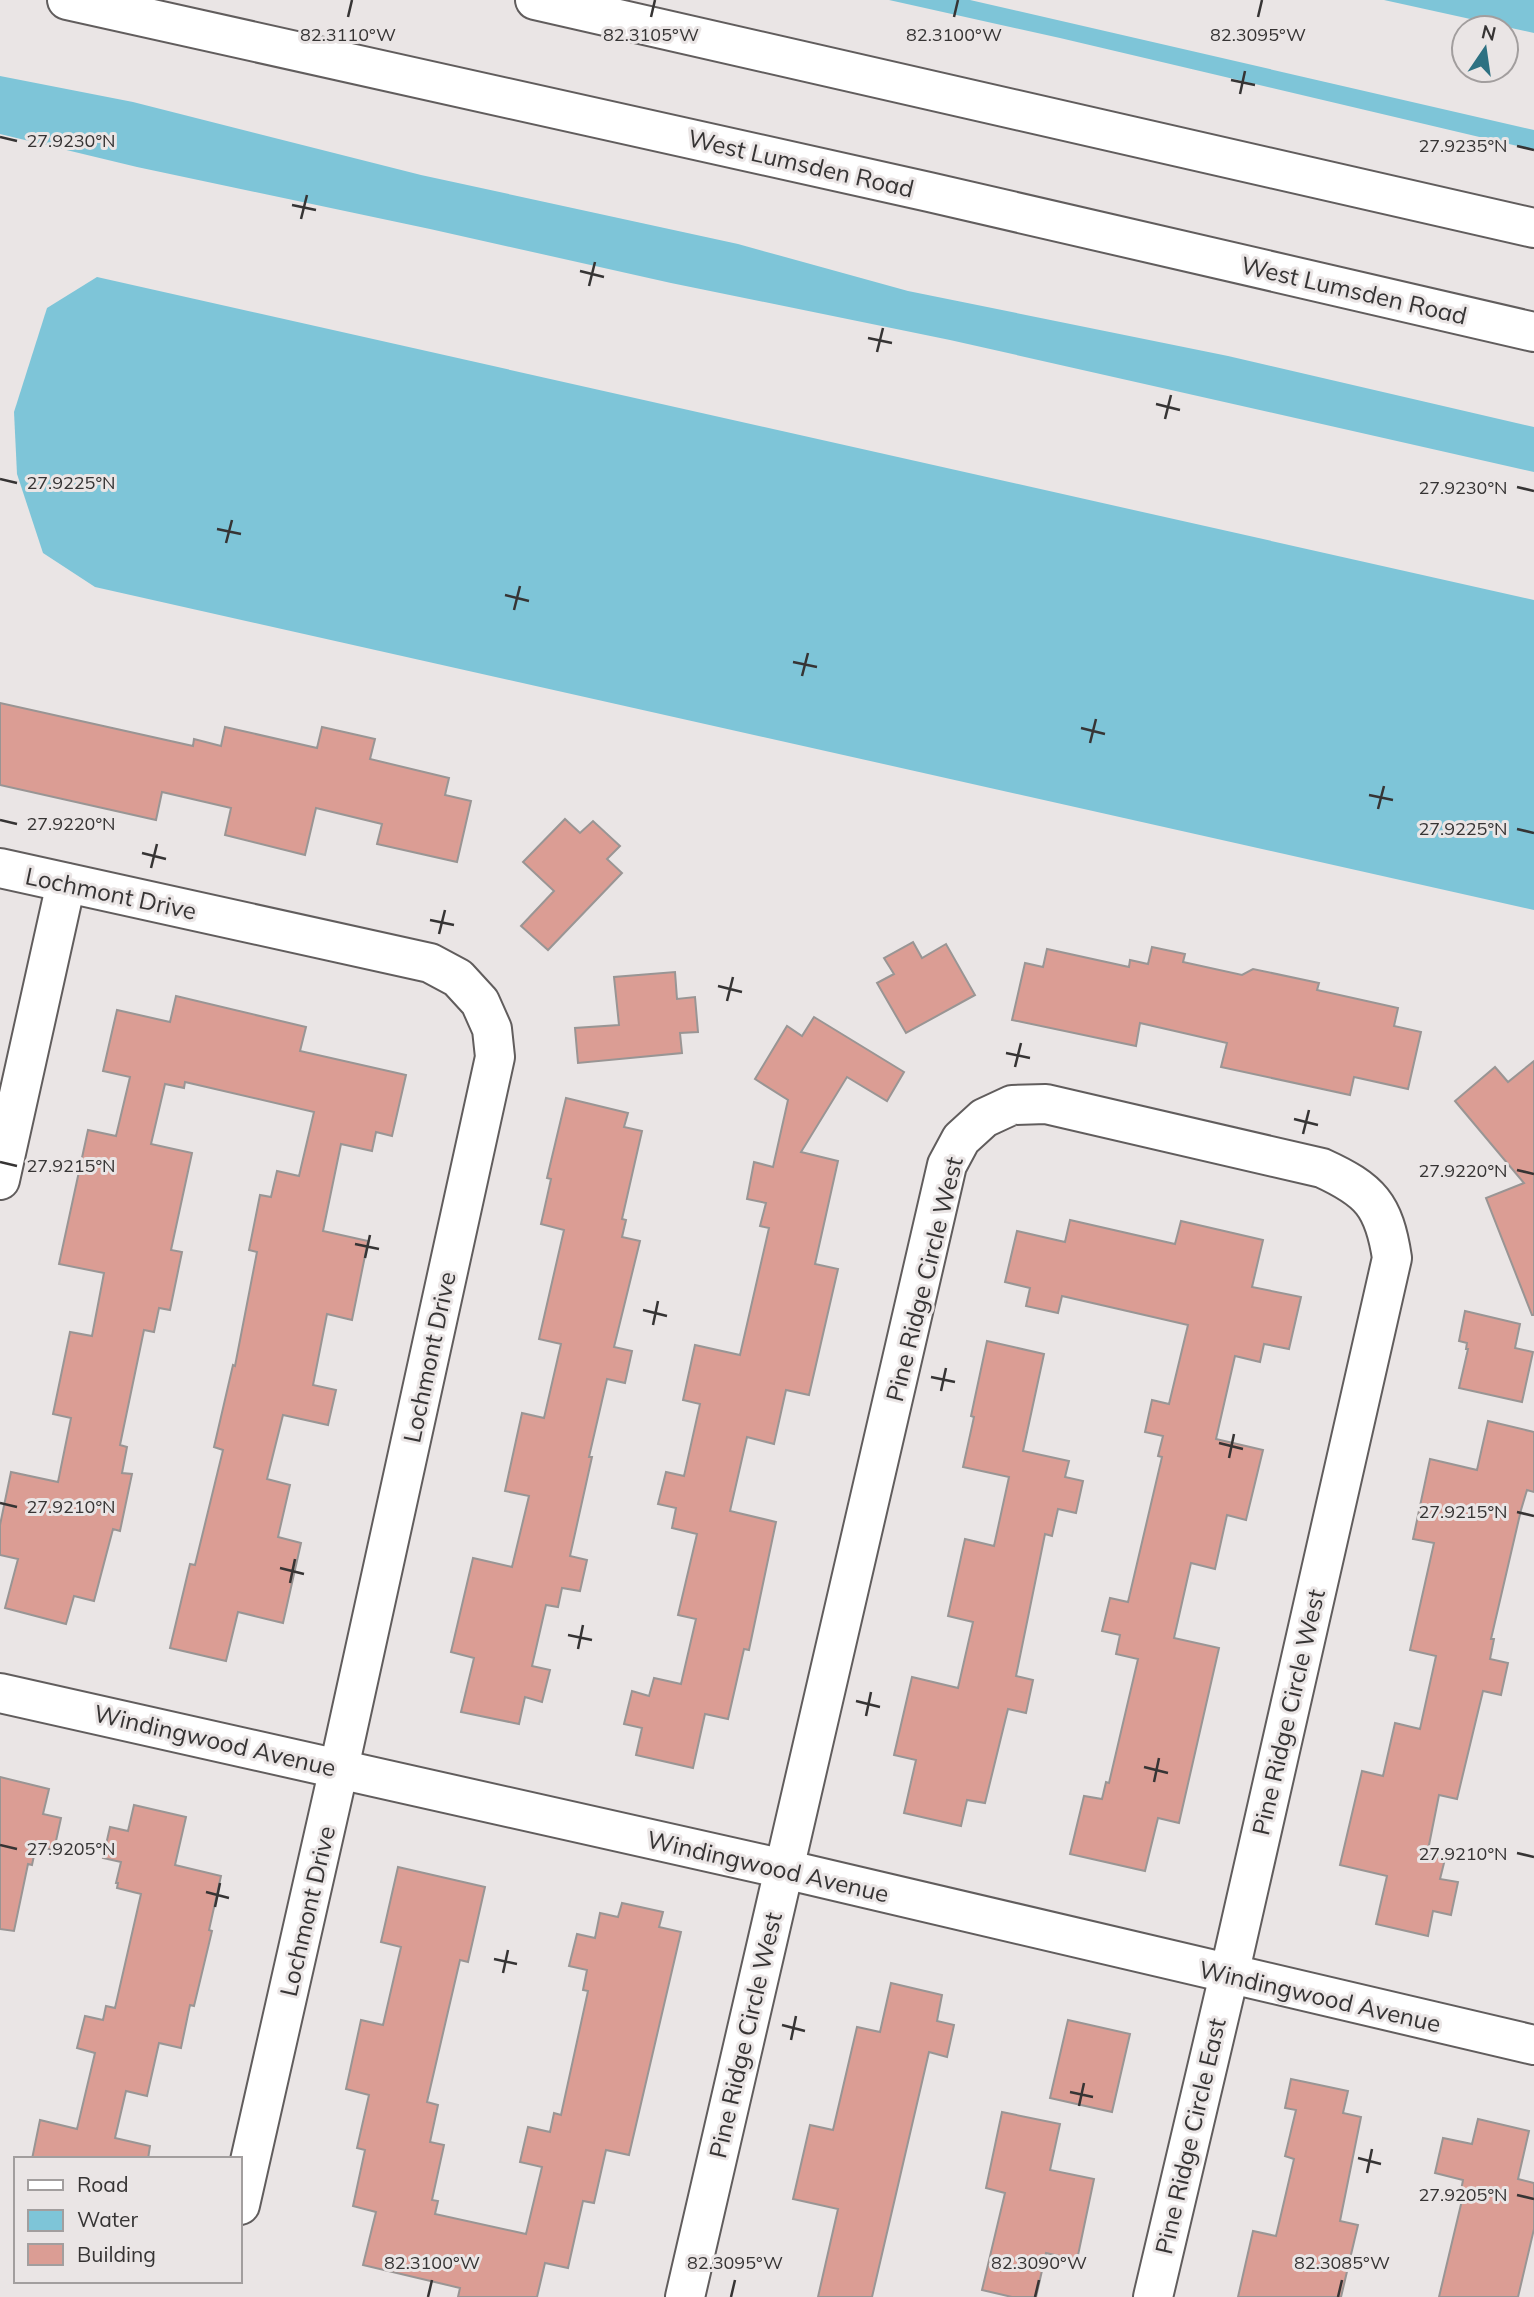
<svg xmlns="http://www.w3.org/2000/svg" width="1534" height="2297" font-family="Mulish,sans-serif">
<style>
.water{fill:#7ec5d8}
.building{fill:#db9d94;stroke:#999594;stroke-width:2}
.lines{fill:none;stroke-linecap:round;stroke-linejoin:round}
.minor-casing{stroke:#615d5d;stroke-width:42}
.tertiary-casing{stroke:#615d5d;stroke-width:42}
.secondary-casing{stroke:#615d5d;stroke-width:42}
.minor{stroke:#fff;stroke-width:38}
.tertiary{stroke:#fff;stroke-width:38}
.secondary{stroke:#fff;stroke-width:38}
.ticks{fill:none;stroke:#363434;stroke-width:2.5}
.labels{text-anchor:middle;dominant-baseline:central;stroke-width:6;stroke-linejoin:round;paint-order:stroke}
.street-label{font-size:24px;fill:#363434;stroke:#eae5e5}
.ticks-label{font-size:18px;text-anchor:middle;fill:#363434;stroke:#eae5e5;stroke-width:6;stroke-linejoin:round;paint-order:stroke}
</style>
<rect width="100%" height="100%" fill="#eae5e5"/>
<g class="water">
<polygon points="889,0 970,0 1534,130 1534,150 1060,38"/>
<polygon points="1384,0 1534,0 1534,33"/>
<polygon points="0,76 133,102 421,175 738,244 908,291 1228,356 1534,427 1534,472 950,340 671,283 430,229 137,167 0,134"/>
<polygon points="97,277 1534,600 1534,910 95,587 43,553 17,474 14,412 47,308"/>
</g>
<g class="building">
<polygon points="0,703 193,746 194,739 221,746 225,727 317,748 322,727 375,739 370,759 449,778 445,795 471,801 457,862 377,844 382,824 316,808 305,855 225,835 231,808 162,792 156,820 0,785"/>
<polygon points="565,819 580,833 593,821 620,846 607,859 622,873 548,950 521,926 554,891 523,862"/>
<polygon points="913,942 922,958 946,944 975,995 906,1033 877,983 894,974 884,958"/>
<polygon points="1152,947 1185,954 1183,962 1242,975 1253,969 1319,983 1317,990 1398,1008 1394,1026 1421,1032 1408,1089 1354,1077 1350,1095 1221,1067 1227,1043 1140,1023 1136,1046 1012,1020 1025,963 1043,967 1047,949 1129,967 1130,960 1148,964"/>
<polygon points="675,972 677,999 695,997 698,1032 680,1033 682,1053 578,1063 575,1028 619,1025 614,977"/>
<polygon points="176,996 306,1027 300,1051 406,1075 392,1136 376,1132 372,1151 341,1144 323,1231 368,1241 352,1320 327,1314 313,1385 336,1390 328,1425 283,1415 267,1479 290,1485 278,1537 301,1543 283,1623 238,1612 226,1661 170,1648 190,1564 195,1565 223,1450 214,1447 233,1365 235,1366 257,1252 249,1250 260,1195 271,1197 277,1171 299,1176 314,1112 185,1082 184,1088 165,1084 151,1144 192,1153 171,1250 182,1252 170,1310 159,1308 154,1332 144,1330 120,1445 127,1447 122,1473 132,1474 120,1531 113,1529 94,1601 74,1596 66,1624 5,1608 18,1559 0,1555 0,1525 11,1472 58,1482 71,1418 53,1414 70,1332 92,1336 104,1273 59,1264 88,1130 116,1136 130,1077 103,1071 117,1010 170,1022"/>
<polygon points="814,1017 904,1072 887,1101 847,1077 801,1152 838,1161 815,1264 838,1269 809,1395 786,1390 774,1444 747,1437 730,1511 776,1522 749,1650 744,1649 728,1719 705,1714 693,1768 636,1755 642,1728 624,1724 632,1691 649,1696 654,1678 681,1684 696,1619 678,1615 697,1534 672,1528 676,1508 658,1504 666,1472 684,1476 700,1404 683,1400 695,1345 740,1355 769,1228 760,1226 766,1203 747,1199 754,1162 773,1167 788,1100 755,1079 787,1026 802,1036"/>
<polygon points="1534,1061 1534,1315 1532,1315 1486,1198 1524,1183 1455,1101 1495,1067 1508,1082"/>
<polygon points="566,1098 628,1113 624,1127 642,1131 622,1219 626,1220 622,1237 640,1241 614,1347 632,1351 625,1383 607,1379 589,1457 592,1457 570,1556 587,1560 580,1591 562,1588 558,1607 546,1605 532,1666 550,1670 542,1702 525,1697 519,1724 461,1712 474,1658 451,1652 473,1558 512,1567 529,1496 505,1491 522,1413 544,1418 561,1344 539,1339 564,1230 541,1224 551,1179 547,1178"/>
<polygon points="1070,1220 1175,1244 1181,1221 1263,1240 1252,1287 1301,1297 1289,1349 1264,1344 1260,1362 1235,1356 1216,1439 1263,1450 1246,1520 1227,1515 1215,1569 1191,1563 1174,1638 1219,1648 1179,1823 1158,1818 1145,1871 1070,1854 1084,1796 1102,1799 1106,1782 1109,1783 1138,1659 1116,1654 1120,1635 1102,1631 1110,1598 1128,1602 1162,1457 1158,1456 1163,1436 1145,1432 1152,1400 1169,1404 1188,1325 1062,1296 1058,1313 1026,1306 1030,1288 1005,1282 1017,1231 1065,1242"/>
<polygon points="1465,1311 1520,1324 1515,1348 1533,1352 1522,1402 1459,1388 1468,1349 1466,1349 1467,1343 1459,1341"/>
<polygon points="987,1341 1044,1354 1023,1451 1069,1461 1065,1477 1083,1481 1076,1513 1058,1509 1052,1536 1045,1534 1016,1676 1033,1680 1026,1713 1008,1709 985,1803 967,1800 961,1826 904,1813 916,1760 894,1755 912,1677 958,1688 973,1622 948,1616 965,1539 994,1546 1009,1477 963,1467 974,1417 971,1416"/>
<polygon points="1488,1421 1534,1432 1534,1492 1527,1490 1521,1510 1491,1639 1494,1639 1490,1659 1508,1663 1501,1695 1483,1691 1457,1799 1439,1795 1427,1855 1445,1859 1440,1879 1458,1882 1451,1915 1433,1911 1428,1936 1376,1924 1387,1876 1340,1865 1362,1771 1383,1776 1395,1723 1420,1729 1436,1656 1410,1650 1434,1543 1413,1539 1430,1459 1477,1470"/>
<polygon points="0,1777 49,1789 43,1814 61,1818 54,1850 36,1846 32,1865 28,1864 14,1931 0,1929"/>
<polygon points="134,1805 186,1817 175,1865 221,1876 209,1930 212,1931 194,2006 190,2005 181,2048 159,2043 147,2096 126,2091 115,2138 150,2146 148,2159 32,2159 40,2120 77,2129 95,2053 77,2048 85,2016 103,2020 106,2006 115,2008 141,1894 117,1888 118,1883 116,1883 121,1862 103,1858 110,1827 128,1831"/>
<polygon points="398,1867 485,1887 468,1962 460,1960 427,2102 438,2105 430,2142 444,2145 432,2200 438,2201 435,2214 526,2234 542,2167 520,2162 528,2127 550,2132 554,2113 561,2115 588,1991 583,1990 587,1970 569,1966 577,1934 595,1938 600,1913 618,1917 622,1903 663,1912 659,1927 681,1932 629,2155 606,2150 594,2203 583,2201 568,2268 545,2263 537,2297 458,2297 460,2288 363,2265 376,2212 353,2206 365,2150 357,2148 369,2095 346,2089 361,2020 383,2025 401,1947 381,1942"/>
<polygon points="891,1983 942,1995 937,2021 954,2025 947,2057 929,2052 872,2297 818,2297 838,2209 793,2199 810,2125 833,2130 857,2027 880,2032"/>
<polygon points="1068,2020 1130,2034 1112,2112 1050,2098"/>
<polygon points="1291,2079 1348,2091 1343,2113 1361,2117 1340,2221 1358,2225 1341,2297 1238,2297 1253,2231 1276,2236 1294,2159 1285,2156 1296,2110 1285,2108"/>
<polygon points="1002,2112 1060,2124 1050,2170 1094,2179 1077,2260 1046,2253 1036,2297 1012,2297 982,2290 1005,2193 986,2188"/>
<polygon points="1478,2119 1529,2131 1518,2179 1534,2183 1534,2229 1518,2297 1439,2297 1463,2196 1460,2196 1463,2180 1435,2173 1443,2138 1472,2144"/>
</g>
<g class="lines">
<g class="minor-casing">
<g id="minor">
<polyline points="0,868 430,963 458,978 480,1002 492,1029 495,1057 339,1768 240,2205"/>
<polyline points="0,1180 66,883"/>
<path d="M685,2297l262,-1132 14,-26 23,-21 28,-13 34,-1 276,64c48,22 62,37 70,90l-163,717 -76,322"/>
</g>
</g>
<g class="tertiary-casing">
<polyline id="tertiary" points="0,1693 784,1869 1534,2045"/>
</g>
<g class="secondary-casing">
<g id="secondary">
<polyline points="67,0 929,192 1534,332"/>
<polyline points="535,0 1534,228"/>
</g>
</g>
<use href="#minor" class="minor"/>
<use href="#tertiary" class="tertiary"/>
<use href="#secondary" class="secondary"/>
</g>
<path class="ticks" d="M348,17l4,-17M651,17l4,-17M954,17l4,-17M1258,17l4,-17M1231,80l24,5M1240,94l5,-23M0,137l17,4M1517,146l17,4M292,205l24,5M301,219l6,-24M580,271l24,6M589,286l6,-24M868,338l24,5M877,352l6,-24M1156,404l24,6M1165,419l6,-24M0,479l17,4M1517,487l17,4M217,529l24,5M226,543l6,-23M505,595l24,6M514,610l6,-24M793,662l24,5M802,676l6,-23M1081,728l24,6M1090,743l6,-24M1369,795l24,5M1378,809l6,-23M0,820l17,4M1517,829l17,4M142,853l24,6M151,868l6,-24M430,920l24,5M439,934l6,-24M718,986l24,6M727,1001l6,-24M1006,1053l24,5M1015,1067l6,-24M1294,1119l24,6M1303,1134l6,-24M0,1162l17,4M1517,1170l17,4M355,1244l24,5M365,1258l5,-23M643,1310l24,6M653,1325l5,-24M931,1377l24,5M941,1391l5,-23M1219,1443l24,6M1229,1458l5,-24M0,1503l17,4M1517,1512l17,4M280,1568l24,6M290,1583l5,-24M568,1635l24,5M578,1649l5,-24M856,1701l24,6M866,1716l5,-24M1144,1767l24,6M1154,1782l5,-24M0,1845l17,4M1517,1853l17,4M206,1892l23,6M215,1907l5,-24M494,1959l23,5M503,1973l5,-23M782,2025l23,6M791,2040l5,-24M1070,2092l23,5M1079,2106l5,-23M1358,2158l23,6M1367,2173l5,-24M1517,2195l17,4M428,2297l4,-17M731,2297l4,-17M1035,2297l4,-17M1338,2297l4,-17"/>
<g class="labels">
<g class="street-label">
<text transform="translate(801 163) rotate(13)">West Lumsden Road</text>
<text transform="translate(1354 290) rotate(13)">West Lumsden Road</text>
<text transform="translate(111 893) rotate(12)">Lochmont Drive</text>
<text transform="translate(924 1279) rotate(-76)">Pine Ridge Circle West</text>
<text transform="translate(429 1357) rotate(-78)">Lochmont Drive</text>
<text transform="translate(1288 1712) rotate(-77)">Pine Ridge Circle West</text>
<text transform="translate(215 1740) rotate(13)">Windingwood Avenue</text>
<text transform="translate(768 1866) rotate(13)">Windingwood Avenue</text>
<text transform="translate(307 1911) rotate(-77)">Lochmont Drive</text>
<text transform="translate(1320 1996) rotate(13)">Windingwood Avenue</text>
<text transform="translate(745 2035) rotate(-77)">Pine Ridge Circle West</text>
<text transform="translate(1190 2136) rotate(-77)">Pine Ridge Circle East</text>
</g>
</g>
<g class="ticks-label">
<text x="348" y="41">82.3110°W</text>
<text x="651" y="41">82.3105°W</text>
<text x="954" y="41">82.3100°W</text>
<text x="1258" y="41">82.3095°W</text>
<text x="71" y="147">27.9230°N</text>
<text x="1463" y="152">27.9235°N</text>
<text x="71" y="489">27.9225°N</text>
<text x="1463" y="494">27.9230°N</text>
<text x="71" y="830">27.9220°N</text>
<text x="1463" y="835">27.9225°N</text>
<text x="71" y="1172">27.9215°N</text>
<text x="1463" y="1177">27.9220°N</text>
<text x="71" y="1513">27.9210°N</text>
<text x="1463" y="1518">27.9215°N</text>
<text x="71" y="1855">27.9205°N</text>
<text x="1463" y="1860">27.9210°N</text>
<text x="1463" y="2201">27.9205°N</text>
<text x="432" y="2269">82.3100°W</text>
<text x="735" y="2269">82.3095°W</text>
<text x="1039" y="2269">82.3090°W</text>
<text x="1342" y="2269">82.3085°W</text>
</g>
<rect x="14" y="2157" width="228" height="126" fill="#eae5e5" stroke="#a29e9e" stroke-width="2"/>
<rect x="28" y="2180" width="35" height="10" fill="#ffffff" stroke="#a29e9e" stroke-width="2"/>
<text x="77" y="2192" font-size="21" fill="#363434">Road</text>
<rect x="28" y="2210" width="35" height="21" fill="#7ec5d8" stroke="#a29e9e" stroke-width="2"/>
<text x="77" y="2227" font-size="21" fill="#363434">Water</text>
<rect x="28" y="2244" width="35" height="21" fill="#db9d94" stroke="#a29e9e" stroke-width="2"/>
<text x="77" y="2262" font-size="21" fill="#363434">Building</text>
<g transform="translate(1485 49) rotate(13)"><circle r="33" fill="#eae5e5" stroke="#a29e9e" stroke-width="2"/>
<path d="M0-5L12 26L0 18L-12 26Z" fill="#2d7182"/>
<text y="-10" font-size="19" font-weight="bold" text-anchor="middle" fill="#363434">N</text>
</g>
</svg>
